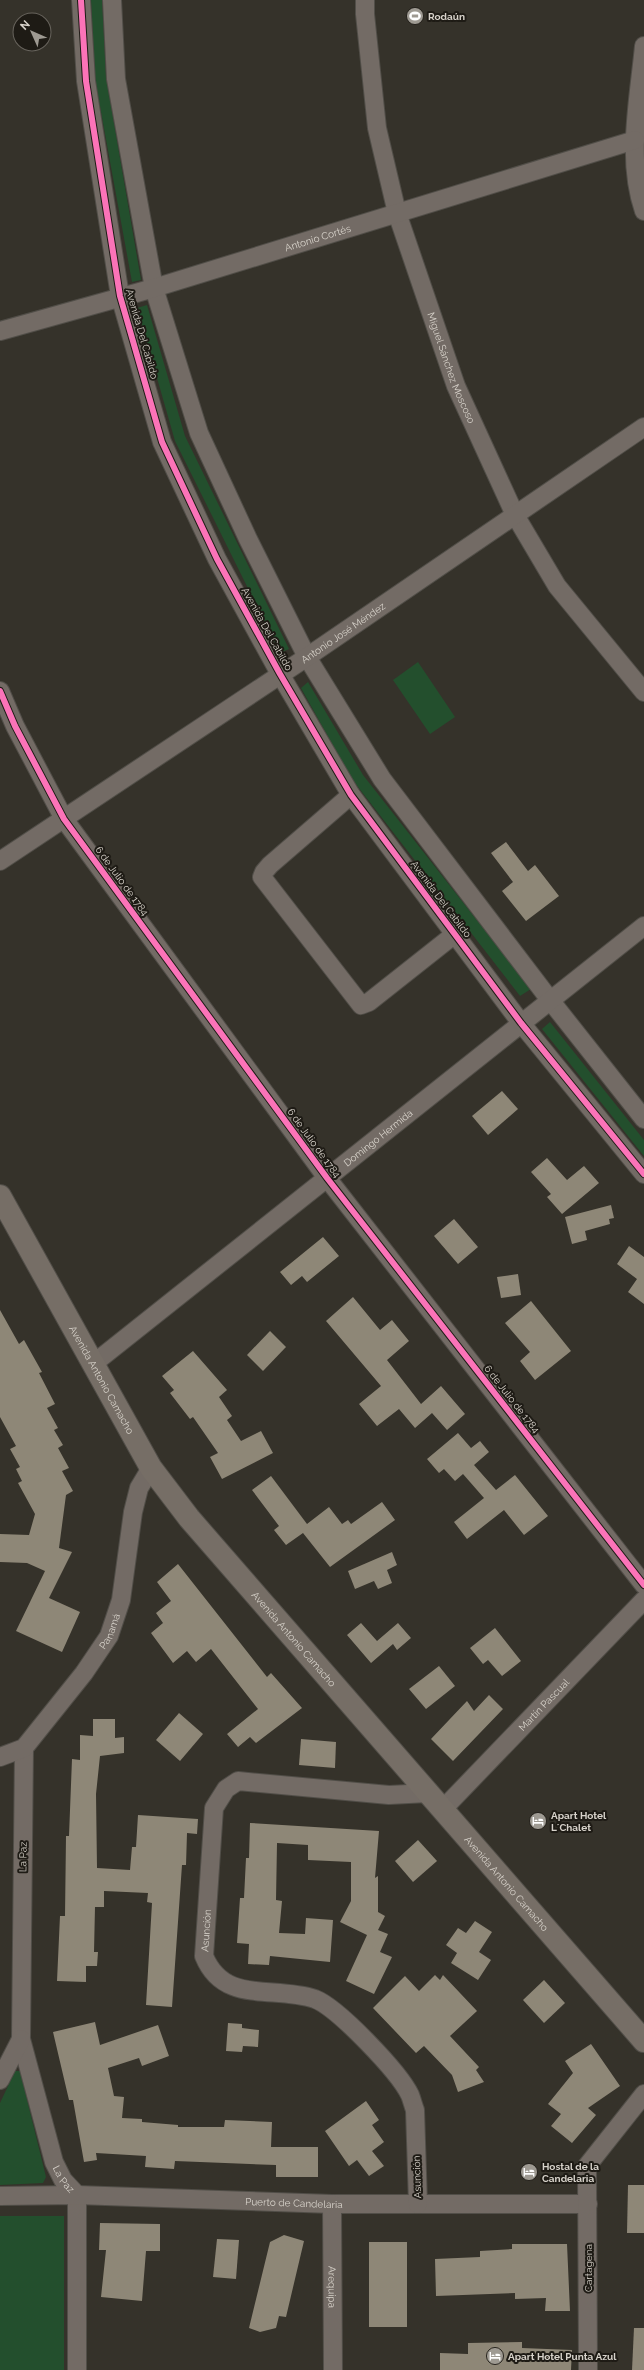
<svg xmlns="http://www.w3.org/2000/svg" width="644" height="2370" font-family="Raleway,sans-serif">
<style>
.green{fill:#234f2d}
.building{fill:#8e8777}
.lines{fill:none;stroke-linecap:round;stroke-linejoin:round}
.street-casing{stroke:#514e48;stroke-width:20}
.secondary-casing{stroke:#514e48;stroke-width:24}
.street{stroke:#736b65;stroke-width:18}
.secondary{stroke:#766e66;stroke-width:22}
.cycleway-casing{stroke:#1e1b15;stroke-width:8}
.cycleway{stroke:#fb73b8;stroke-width:6}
.labels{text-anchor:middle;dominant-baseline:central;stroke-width:4;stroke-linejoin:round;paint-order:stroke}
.poi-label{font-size:10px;font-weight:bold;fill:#d7d2ca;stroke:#1e1b15;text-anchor:start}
.street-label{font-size:10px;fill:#d7d2ca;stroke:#1e1b15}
</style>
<rect width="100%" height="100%" fill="#35322a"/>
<g class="green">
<polygon points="91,0 102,0 106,77 141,280 132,282 95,79"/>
<polygon points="147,305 185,436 289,649 280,653 175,441 137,308"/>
<polygon points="418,662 455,717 430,734 393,680"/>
<polygon points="308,682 363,775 531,989 520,996 351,778 301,688"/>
<polygon points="550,1022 644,1140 644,1156 542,1029"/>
<polygon points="15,2071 20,2071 46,2177 43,2183 0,2185 0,2103"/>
<rect x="0" y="2216" width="64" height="154"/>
</g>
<g class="building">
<polygon points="506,842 528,871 535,865 559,896 526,921 502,891 513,882 491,853"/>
<polygon points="502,1091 518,1109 488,1135 472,1116"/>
<polygon points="547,1158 567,1180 584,1166 599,1183 562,1214 547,1197 551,1194 531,1172"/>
<polygon points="611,1205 614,1218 609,1219 610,1224 585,1231 587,1240 572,1244 565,1217"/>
<polygon points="454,1219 478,1247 458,1264 434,1236"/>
<polygon points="323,1237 339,1256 307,1282 302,1276 291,1285 280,1272"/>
<polygon points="629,1246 644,1257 644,1304 628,1292 637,1279 617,1264"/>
<polygon points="518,1274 521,1295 501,1298 497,1277"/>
<polygon points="353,1297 380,1330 392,1320 409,1341 387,1360 421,1404 441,1386 465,1414 447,1430 432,1413 415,1428 399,1409 377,1426 359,1404 381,1386 326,1321"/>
<polygon points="531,1301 571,1351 535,1380 520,1361 530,1352 505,1323"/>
<polygon points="0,1310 19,1344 24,1340 42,1372 39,1373 55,1404 47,1408 58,1428 54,1430 63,1445 58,1448 69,1468 62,1471 73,1491 66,1495 59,1548 72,1552 49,1598 80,1612 62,1652 16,1631 45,1571 27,1563 0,1562 0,1534 29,1535 35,1514 18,1483 22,1481 16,1469 20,1467 10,1449 16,1446 0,1417"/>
<polygon points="270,1331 286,1347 263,1371 247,1355"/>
<polygon points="193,1351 227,1390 219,1397 232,1416 227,1420 241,1441 261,1431 273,1453 222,1479 210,1457 218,1453 193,1417 190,1419 170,1393 174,1390 162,1376"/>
<polygon points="458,1433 471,1448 480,1441 489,1452 474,1465 496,1490 515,1475 548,1516 524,1535 504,1510 467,1539 454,1522 484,1498 463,1474 455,1481 444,1469 439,1473 427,1459"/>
<polygon points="271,1476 307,1524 329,1507 342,1524 348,1520 351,1524 382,1502 395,1520 330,1567 303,1533 286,1545 274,1530 279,1526 252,1490"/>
<polygon points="392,1552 397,1565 387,1570 392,1583 378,1589 374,1581 355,1589 348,1571"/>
<polygon points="178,1564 267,1677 271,1673 302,1708 256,1743 250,1737 238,1747 227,1734 258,1709 211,1649 196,1662 187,1651 173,1663 151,1633 163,1623 156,1613 171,1601 157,1582"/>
<polygon points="361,1623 377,1641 398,1623 411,1638 397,1650 393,1644 371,1663 347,1635"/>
<polygon points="495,1628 521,1661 502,1676 488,1660 483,1664 470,1648"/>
<polygon points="439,1666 455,1686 426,1709 409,1689"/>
<polygon points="489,1695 503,1709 453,1761 431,1739 467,1701 474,1711"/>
<polygon points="179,1713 203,1734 180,1761 156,1740"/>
<polygon points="93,1719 115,1719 115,1738 124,1737 124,1753 100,1756 96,1794 97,1868 130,1870 132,1847 136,1847 138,1815 198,1819 197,1834 187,1833 186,1865 182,1865 172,2007 146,2005 152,1903 147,1902 148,1893 104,1891 104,1907 95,1907 94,1952 98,1952 97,1966 86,1966 86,1982 57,1981 60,1916 65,1916 66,1836 69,1836 72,1759 80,1760 80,1735 93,1736"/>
<polygon points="301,1739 336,1742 335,1768 299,1765"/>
<polygon points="250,1823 379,1831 375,1878 378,1876 378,1912 385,1916 378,1930 388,1934 380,1952 392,1957 374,1994 346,1981 367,1935 340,1922 351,1901 351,1862 308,1860 308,1845 277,1843 276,1900 282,1901 279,1933 305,1934 306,1918 333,1920 330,1962 270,1956 269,1965 248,1964 249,1944 237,1943 240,1898 244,1898 246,1858 249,1858"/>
<polygon points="418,1840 437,1861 413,1882 395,1861"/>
<polygon points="475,1921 492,1932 479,1952 491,1960 478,1980 451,1963 457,1953 446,1945 458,1928 466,1933"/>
<polygon points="435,1975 440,1980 443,1975 477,2011 450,2036 479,2067 476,2070 484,2082 458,2092 452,2075 424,2046 416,2053 373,2008 405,1976 419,1991"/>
<polygon points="544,1980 565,2003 544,2023 523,2000"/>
<polygon points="95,2022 100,2045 158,2025 169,2056 142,2066 139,2058 108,2068 114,2096 124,2097 122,2118 142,2119 142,2122 178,2125 178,2127 224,2127 225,2120 272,2122 271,2147 318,2147 318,2177 276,2177 276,2165 175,2161 174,2169 145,2167 146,2156 96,2153 97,2160 84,2162 73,2100 69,2100 53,2032"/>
<polygon points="228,2023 242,2024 242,2028 259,2030 258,2047 243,2046 242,2052 226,2051"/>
<polygon points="591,2044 620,2086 588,2108 596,2115 572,2143 551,2126 561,2114 548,2104 573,2073 565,2061"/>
<polygon points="366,2101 379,2120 372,2125 384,2142 372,2151 384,2166 369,2176 357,2160 349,2166 325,2131"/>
<polygon points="628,2185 644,2185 644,2233 627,2233"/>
<polygon points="100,2223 160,2224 160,2251 146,2251 142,2301 101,2297 106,2250 99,2250"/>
<polygon points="284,2235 304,2241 286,2317 279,2316 276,2328 260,2332 249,2328 270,2242"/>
<polygon points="217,2239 239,2240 236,2279 213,2277"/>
<rect x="369" y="2242" width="38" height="85"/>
<polygon points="512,2244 567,2244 570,2311 545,2311 546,2298 515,2299 515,2293 436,2296 435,2259 480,2257 480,2251 512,2249"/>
<polygon points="634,2328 644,2328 644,2370 632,2370"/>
<polygon points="522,2342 522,2348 572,2350 571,2370 440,2370 440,2353 468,2354 468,2343"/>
</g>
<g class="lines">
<g class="street-casing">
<g id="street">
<polyline points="81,0 86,81 120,296 162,442 217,559 280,674 351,795 521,1023 644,1174"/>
<polyline points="112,0 116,79 154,288 199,433 248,539 307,657 382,779 550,1000 644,1119"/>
<path id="s1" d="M365,0v14l12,114 20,85 59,173 59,129 42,71 87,106"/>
<path d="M644,46c-5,53 -18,113 0,165"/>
<path id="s2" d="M0,331l154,-43 481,-148"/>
<polyline points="0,691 15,726 64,819 327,1178 644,1585"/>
<polyline points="351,795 270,865 264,872 262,877 361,1005 369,1002 455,934"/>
<path id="s3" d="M0,861l307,-204 337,-230"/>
<path id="s4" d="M93,1364l551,-438"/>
<path id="s5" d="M24,1748l-3,291 33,123 9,18 14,15v175"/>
<path id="s6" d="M0,1757l24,-9 60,-75 25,-37 12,-36 12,-88 6,-24 12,-20"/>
<path id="s7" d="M443,1809l201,-209"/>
<polyline points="0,2080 21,2039"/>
<path id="s8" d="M0,2196l77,-1 255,9h256"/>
<path id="s9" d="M332,2204l1,166"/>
<path id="s10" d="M418,2204l-3,-94c-2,-5 -3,-10 -5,-15 -11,-23 -72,-87 -95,-96 -42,-14 -91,6 -111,-43l10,-148 12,-19 12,-8 151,14 39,-2"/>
<polyline points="588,2370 587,2166 644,2094"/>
</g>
</g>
<g class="secondary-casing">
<g id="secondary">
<path id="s11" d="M0,1196l151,272 38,50 455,523"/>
</g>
</g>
<use href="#street" class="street"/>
<use href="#secondary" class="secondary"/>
<g class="cycleway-casing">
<g id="cycleway">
<polyline points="81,0 86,81 120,296 162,442 217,559 280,674 351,795 521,1023 644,1174"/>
<polyline points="0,691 15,726 64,819 327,1178 644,1585"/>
</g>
</g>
<use href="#cycleway" class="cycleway"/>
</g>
<defs>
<g id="stadium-disc" transform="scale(0.9)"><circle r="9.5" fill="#9e9a92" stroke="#1e1b15"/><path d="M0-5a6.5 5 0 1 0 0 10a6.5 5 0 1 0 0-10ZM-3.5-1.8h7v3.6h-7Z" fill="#fff"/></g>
<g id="hotel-disc" transform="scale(0.9)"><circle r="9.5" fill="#9e9a92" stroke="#1e1b15"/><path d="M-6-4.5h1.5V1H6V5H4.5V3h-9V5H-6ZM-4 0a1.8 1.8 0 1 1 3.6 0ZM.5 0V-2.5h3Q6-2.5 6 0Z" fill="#fff"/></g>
</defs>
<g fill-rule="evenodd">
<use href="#stadium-disc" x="415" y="16"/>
<use href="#hotel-disc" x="538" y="1821"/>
<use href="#hotel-disc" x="529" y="2172"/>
<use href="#hotel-disc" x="495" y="2356"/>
</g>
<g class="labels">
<g class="poi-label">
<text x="428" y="16">Rodaún</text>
<text x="551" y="1815">Apart Hotel<tspan x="551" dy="12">L´Chalet</tspan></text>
<text x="542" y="2166">Hostal de la<tspan x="542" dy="12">Candelaria</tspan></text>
<text x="508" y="2356">Apart Hotel Punta Azul</text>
</g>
<g class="street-label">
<text stroke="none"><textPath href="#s2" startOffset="331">Antonio Cortés</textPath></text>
<text transform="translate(142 334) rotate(74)">Avenida Del Cabildo</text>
<text stroke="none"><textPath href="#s1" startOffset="380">Miguel Sánchez Moscoso</textPath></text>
<text transform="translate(267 629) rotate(61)">Avenida Del Cabildo</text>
<text stroke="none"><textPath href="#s3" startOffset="412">Antonio José Méndez</textPath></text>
<text transform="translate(122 881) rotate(54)">6 de Julio de 1784</text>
<text transform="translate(441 899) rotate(53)">Avenida Del Cabildo</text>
<text stroke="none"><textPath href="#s4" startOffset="364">Domingo Hermida</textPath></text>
<text transform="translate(314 1143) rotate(54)">6 de Julio de 1784</text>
<text stroke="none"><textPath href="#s11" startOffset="210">Avenida Antonio Camacho</textPath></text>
<text transform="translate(512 1399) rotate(52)">6 de Julio de 1784</text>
<text stroke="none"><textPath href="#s6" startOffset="171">Panamá</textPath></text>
<text stroke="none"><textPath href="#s11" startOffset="534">Avenida Antonio Camacho</textPath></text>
<text stroke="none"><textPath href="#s7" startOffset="145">Martín Pascual</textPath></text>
<text transform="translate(23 1857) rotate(-89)">La Paz</text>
<text stroke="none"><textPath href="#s11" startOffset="858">Avenida Antonio Camacho</textPath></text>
<text stroke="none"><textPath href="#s10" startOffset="398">Asunción</textPath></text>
<text transform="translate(417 2177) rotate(-92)">Asunción</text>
<text stroke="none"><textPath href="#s5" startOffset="438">La Paz</textPath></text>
<text stroke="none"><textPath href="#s8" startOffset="294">Puerto de Candelaria</textPath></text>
<text transform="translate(588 2268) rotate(-90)">Cartagena</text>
<text stroke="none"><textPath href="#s9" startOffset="83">Arequipa</textPath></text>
</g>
</g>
<g transform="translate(32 32) rotate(315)"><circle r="19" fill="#1e1b15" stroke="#68645d"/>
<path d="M0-3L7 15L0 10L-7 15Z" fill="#9e9a92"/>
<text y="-6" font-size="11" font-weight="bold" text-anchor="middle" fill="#d7d2ca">N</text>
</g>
</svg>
